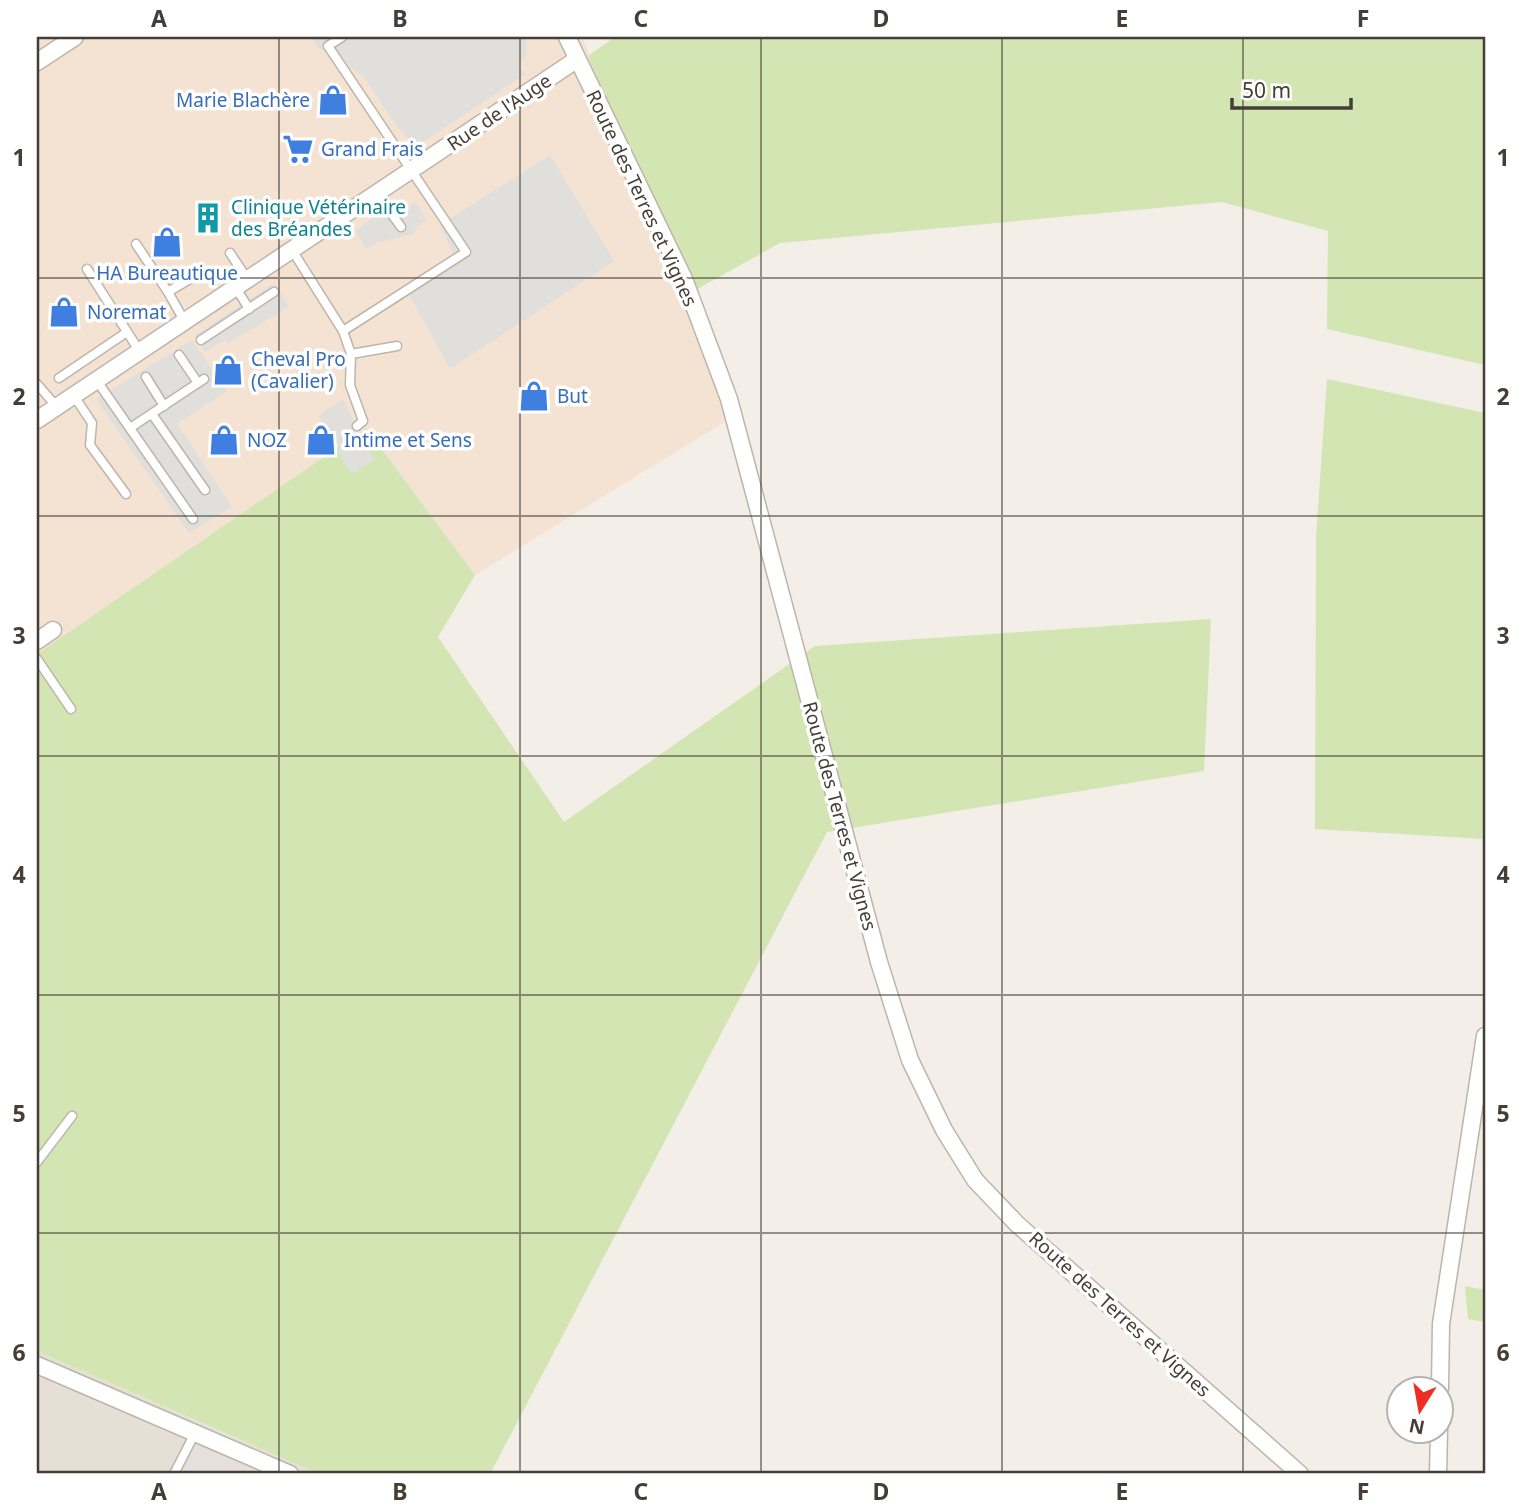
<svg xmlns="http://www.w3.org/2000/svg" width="1522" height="1511" font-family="'Noto Sans',sans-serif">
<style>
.residential{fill:#e6dfd6}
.commercial{fill:#f4e3d3}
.industrial{fill:#e5e0dc}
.green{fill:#d3e5b2}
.parking{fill:#e1dfdc}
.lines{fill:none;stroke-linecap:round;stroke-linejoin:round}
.lane-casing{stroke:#beb5aa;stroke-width:11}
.street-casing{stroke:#beb5aa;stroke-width:19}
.lane{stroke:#fff;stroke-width:8}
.street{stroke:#fff;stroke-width:16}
.grid{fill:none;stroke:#463e36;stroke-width:2;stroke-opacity:0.55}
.labels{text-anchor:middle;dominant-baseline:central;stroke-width:7;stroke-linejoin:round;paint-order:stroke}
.shop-label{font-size:19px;fill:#366cbe;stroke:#fff;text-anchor:start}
.street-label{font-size:19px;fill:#463e36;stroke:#fff}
.culture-label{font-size:19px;fill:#0d838f;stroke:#fff;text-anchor:start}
.neatline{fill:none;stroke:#463e36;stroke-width:2.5}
.grid-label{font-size:23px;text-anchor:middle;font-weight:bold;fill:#463e36}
</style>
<rect width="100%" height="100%" fill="#f3eee7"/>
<polygon class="residential" points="37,1351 203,1424 179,1474 37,1474"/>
<polygon class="commercial" points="37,37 582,37 684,279 692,292 741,412 475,575 366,428 37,654"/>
<polygon class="industrial" points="203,1424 319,1474 179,1474"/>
<g class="green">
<polygon points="615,37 1485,37 1485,365 1327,329 1328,231 1222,202 780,243 692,292 684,279 588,56"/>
<polygon points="1327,379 1485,413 1485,839 1315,829 1316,538"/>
<polygon points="366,428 475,575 438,637 564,822 815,646 1211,619 1204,771 827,832 490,1474 319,1474 37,1351 37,654"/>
<polygon points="1465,1286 1485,1290 1485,1322 1468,1319"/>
</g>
<g class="parking">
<polygon points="311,37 524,37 527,45 525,57 518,64 525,74 416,147 397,127 363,76 318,48"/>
<polygon points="550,155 614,261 450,369 405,288 454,256 440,225"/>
<polygon points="397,200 404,209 415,202 427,220 416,227 414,234 379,242 366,249 355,231"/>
<polygon points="274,283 289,307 228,343 225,340 205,352 194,336"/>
<polygon points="192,340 227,391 177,424 232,507 189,533 96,399"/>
<polygon points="343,399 374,460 352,474 336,450 340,448 318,416"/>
</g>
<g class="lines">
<g class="lane-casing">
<g id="lane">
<polyline points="342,37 328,46 466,252 343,331"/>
<polyline points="377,193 401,227"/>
<polyline points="136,244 168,292"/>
<polyline points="292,250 343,331 351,354 350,385 363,421 357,426"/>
<polyline points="230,253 248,280"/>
<polyline points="87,269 140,352"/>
<polyline points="236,288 249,309"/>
<polyline points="185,322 168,292 188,280"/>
<polyline points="201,340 274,292"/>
<polyline points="351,354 397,346"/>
<polyline points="179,355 198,383"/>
<polyline points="146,377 164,406"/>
<polyline points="59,378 127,332"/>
<polyline points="97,381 193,519"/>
<polyline points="37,384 57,407"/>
<polyline points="74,396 92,423 90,445 126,494"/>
<polyline points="152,414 205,490"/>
<polyline points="130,428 204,379"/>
<polyline points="37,659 71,709"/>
<polyline points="37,1162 72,1116"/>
<polyline points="174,1474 195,1433"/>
</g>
</g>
<g class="street-casing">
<g id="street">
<polyline points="567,37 684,279 729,399 879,962 910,1060 944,1130 975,1180 1017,1224 1300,1474"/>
<polyline points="37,62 75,37"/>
<polyline points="37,420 576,60"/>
<polyline points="37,641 53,630"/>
<polyline points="37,1365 290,1474"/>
<polyline points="1440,1388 1441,1324 1485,1036"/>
<polyline points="1438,1474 1439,1430"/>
</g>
</g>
<use href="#lane" class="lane"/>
<use href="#street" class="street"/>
</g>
<path class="grid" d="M279,37v1437M520,37v1437M761,37v1437M1002,37v1437M1243,37v1437M37,278h1448M37,516h1448M37,756h1448M37,995h1448M37,1233h1448"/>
<defs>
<g id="shop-bare" transform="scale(2.415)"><path d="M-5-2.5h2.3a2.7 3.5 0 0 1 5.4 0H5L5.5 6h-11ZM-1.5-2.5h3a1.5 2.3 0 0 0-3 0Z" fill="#3f7fe0" stroke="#fff" stroke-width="2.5" paint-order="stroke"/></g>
<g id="supermarket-bare" transform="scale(2.415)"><path d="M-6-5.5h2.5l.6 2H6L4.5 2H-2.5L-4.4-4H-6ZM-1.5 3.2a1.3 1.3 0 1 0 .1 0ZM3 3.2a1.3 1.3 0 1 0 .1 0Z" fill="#3f7fe0" stroke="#fff" stroke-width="2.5" paint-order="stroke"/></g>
<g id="building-bare" transform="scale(2.415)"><path d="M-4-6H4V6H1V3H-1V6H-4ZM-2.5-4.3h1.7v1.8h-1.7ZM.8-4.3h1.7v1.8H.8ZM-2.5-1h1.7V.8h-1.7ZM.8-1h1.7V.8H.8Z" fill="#0f9aa8" stroke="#fff" stroke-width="2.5" paint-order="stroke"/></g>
</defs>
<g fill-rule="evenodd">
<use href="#shop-bare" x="333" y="100"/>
<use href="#supermarket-bare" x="298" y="149"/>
<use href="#building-bare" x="208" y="218"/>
<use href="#shop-bare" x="167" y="242"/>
<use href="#shop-bare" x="64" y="312"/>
<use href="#shop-bare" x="228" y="370"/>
<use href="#shop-bare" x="534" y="396"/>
<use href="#shop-bare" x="224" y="440"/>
<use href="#shop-bare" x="321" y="440"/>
</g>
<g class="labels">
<g class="shop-label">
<text x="310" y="100" text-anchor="end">Marie Blachère</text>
<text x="321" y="149">Grand Frais</text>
<text x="167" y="273" text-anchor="middle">HA Bureautique</text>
<text x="87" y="312">Noremat</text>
<text x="251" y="359">Cheval Pro<tspan x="251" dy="22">(Cavalier)</tspan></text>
<text x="557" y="396">But</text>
<text x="247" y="440">NOZ</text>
<text x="344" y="440">Intime et Sens</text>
</g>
<g class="street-label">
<text transform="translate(499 112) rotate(-34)">Rue de l'Auge</text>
<text transform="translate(642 198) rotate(65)">Route des Terres et Vignes</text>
<text transform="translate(840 816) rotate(75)">Route des Terres et Vignes</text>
<text transform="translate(1120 1314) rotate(42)">Route des Terres et Vignes</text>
</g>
<g class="culture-label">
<text x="231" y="207">Clinique Vétérinaire<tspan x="231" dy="22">des Bréandes</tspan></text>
</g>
</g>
<rect width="1522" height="1511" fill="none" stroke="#ffffff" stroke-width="77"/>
<g transform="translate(1420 1410) rotate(191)"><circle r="33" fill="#ffffff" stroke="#b5b2af" stroke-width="2"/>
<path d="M0-5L12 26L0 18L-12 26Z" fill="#ef2d22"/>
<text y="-10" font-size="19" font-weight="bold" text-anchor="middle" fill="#463e36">N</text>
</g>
<path d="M1232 98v10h119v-10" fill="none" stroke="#463e36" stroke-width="3.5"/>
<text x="1242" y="98" font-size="21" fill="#463e36" stroke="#ffffff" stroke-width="5" paint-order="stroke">50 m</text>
<rect x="38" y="38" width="1446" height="1434" class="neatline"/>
<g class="grid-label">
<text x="159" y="27">A</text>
<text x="400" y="27">B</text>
<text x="641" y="27">C</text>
<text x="881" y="27">D</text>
<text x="1122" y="27">E</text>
<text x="1363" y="27">F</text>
<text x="19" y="166">1</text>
<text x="1503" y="166">1</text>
<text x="19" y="405">2</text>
<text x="1503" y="405">2</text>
<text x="19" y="644">3</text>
<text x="1503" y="644">3</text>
<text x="19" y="883">4</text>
<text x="1503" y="883">4</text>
<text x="19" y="1122">5</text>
<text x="1503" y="1122">5</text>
<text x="19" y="1361">6</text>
<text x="1503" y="1361">6</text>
<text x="159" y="1500">A</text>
<text x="400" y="1500">B</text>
<text x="641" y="1500">C</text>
<text x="881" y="1500">D</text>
<text x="1122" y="1500">E</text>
<text x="1363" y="1500">F</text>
</g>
</svg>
